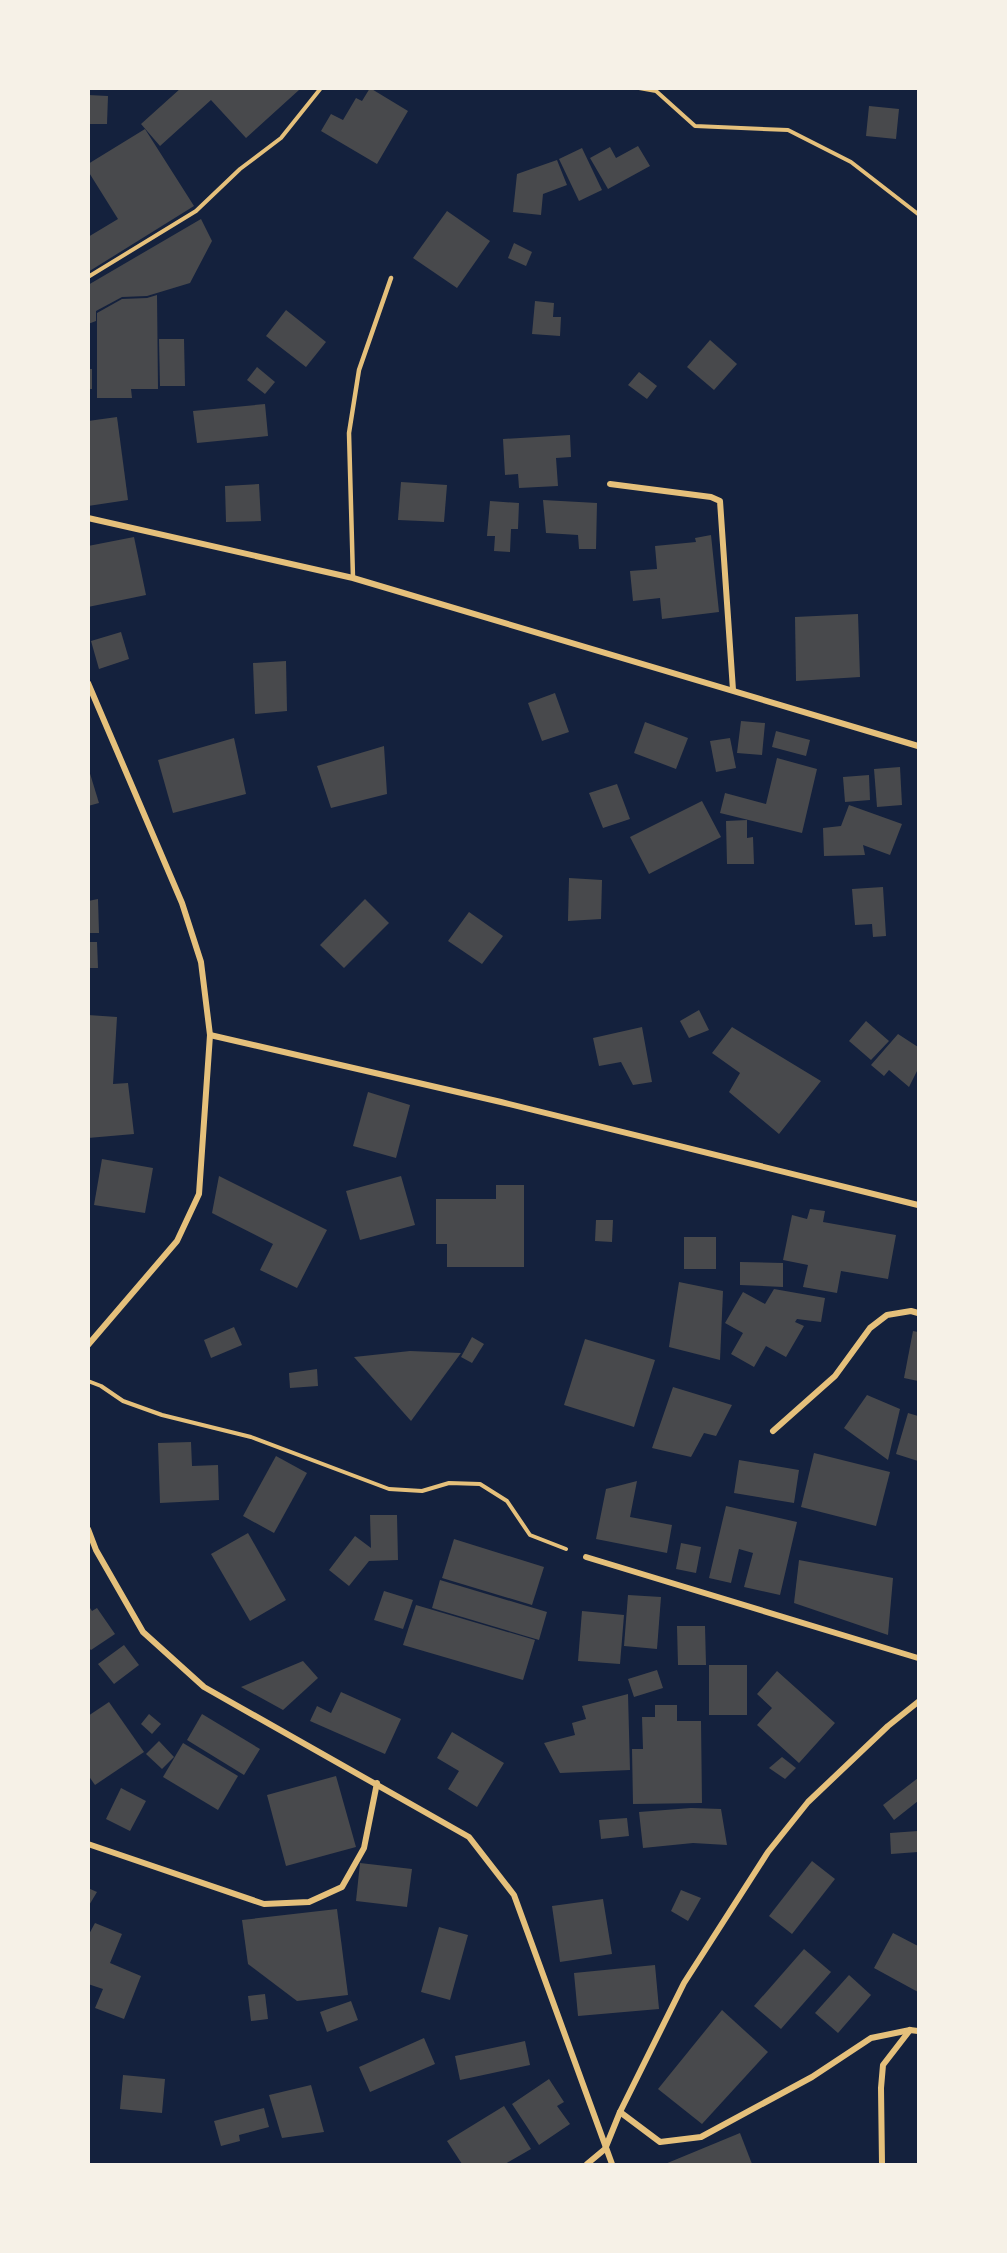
<svg xmlns="http://www.w3.org/2000/svg" width="1007" height="2253" font-family="Montserrat,sans-serif">
<style>
.building{fill:#48494c}
.lines{fill:none;stroke-linecap:round;stroke-linejoin:round}
.path{stroke:#e5c07b;stroke-width:4}
.service{stroke:#e5c07b;stroke-width:4.5}
.minor{stroke:#e5c07b;stroke-width:6}
</style>
<rect width="100%" height="100%" fill="#14213d"/>
<g class="building">
<polygon points="181,88 298,88 299,90 246,138 211,100 160,146 141,124"/>
<polygon points="370,88 408,111 377,164 321,131 331,114 343,120 356,98 362,101"/>
<polygon points="88,95 108,96 107,124 88,124"/>
<polygon points="869,106 899,109 896,139 866,136"/>
<polygon points="145,129 194,206 88,272 88,237 118,219 88,171 88,164"/>
<polygon points="638,146 650,166 608,189 590,158 610,147 616,158"/>
<polygon points="582,148 602,190 579,201 559,159"/>
<polygon points="557,160 567,185 543,194 541,215 513,212 517,174"/>
<polygon points="447,211 490,241 457,288 413,258"/>
<polygon points="201,219 212,241 190,283 147,296 122,297 96,311 96,321 88,324 88,285"/>
<polygon points="514,243 532,252 526,266 508,258"/>
<polygon points="157,295 158,389 131,389 132,398 97,398 97,313 122,299 147,298"/>
<polygon points="535,301 554,303 553,317 561,317 560,336 532,334"/>
<polygon points="286,310 326,342 306,367 266,336"/>
<polygon points="159,339 184,339 185,386 160,386"/>
<polygon points="710,340 737,364 714,390 687,367"/>
<polygon points="257,367 275,382 265,394 247,380"/>
<rect x="88" y="369" width="4" height="20"/>
<polygon points="639,372 657,386 647,399 628,385"/>
<polygon points="265,404 268,436 197,443 193,411"/>
<polygon points="117,417 128,500 88,506 88,421"/>
<polygon points="570,435 571,457 556,458 558,486 519,488 518,474 505,475 503,439"/>
<polygon points="401,482 447,485 444,522 398,520"/>
<polygon points="259,484 261,521 226,522 225,486"/>
<polygon points="543,500 597,503 596,549 579,549 578,535 546,533"/>
<polygon points="490,501 519,503 518,529 511,529 510,552 494,551 495,536 487,536"/>
<polygon points="711,535 719,612 662,619 660,598 633,601 630,571 657,569 655,546 696,542 695,538"/>
<polygon points="134,537 146,595 88,607 88,546"/>
<polygon points="858,614 860,677 796,681 795,617"/>
<polygon points="121,632 129,659 99,669 91,641"/>
<polygon points="286,661 287,711 255,714 253,663"/>
<polygon points="555,693 569,732 542,741 528,703"/>
<polygon points="741,721 765,723 762,755 737,753"/>
<polygon points="645,722 688,738 676,769 634,753"/>
<polygon points="776,731 810,740 806,756 772,747"/>
<polygon points="234,738 246,794 173,813 158,760"/>
<polygon points="730,738 736,768 716,772 710,741"/>
<polygon points="384,746 387,794 331,808 317,766"/>
<polygon points="777,758 817,769 802,833 720,813 725,793 766,804"/>
<polygon points="88,767 99,803 88,806"/>
<polygon points="900,767 902,805 877,807 874,769"/>
<polygon points="869,775 870,800 845,802 843,777"/>
<polygon points="617,784 630,819 603,828 589,793"/>
<polygon points="702,801 721,837 649,874 630,837"/>
<polygon points="849,805 902,824 890,855 863,845 865,855 824,856 823,828 841,826"/>
<polygon points="747,820 747,838 753,837 754,864 727,864 726,821"/>
<polygon points="569,878 602,880 601,919 568,921"/>
<polygon points="883,887 886,936 873,937 872,924 855,925 852,889"/>
<polygon points="98,899 99,933 88,933 88,901"/>
<polygon points="365,899 389,923 344,968 320,945"/>
<polygon points="469,912 503,936 482,964 448,941"/>
<polygon points="88,942 97,942 98,968 88,968"/>
<polygon points="699,1010 709,1030 689,1038 680,1021"/>
<polygon points="88,1015 117,1017 113,1084 128,1083 134,1134 88,1138"/>
<polygon points="866,1021 889,1041 871,1060 849,1041"/>
<polygon points="642,1027 652,1082 633,1085 621,1062 599,1066 593,1038"/>
<polygon points="732,1027 821,1081 779,1134 729,1092 740,1073 712,1053"/>
<polygon points="898,1034 918,1047 918,1069 909,1087 889,1070 884,1076 871,1065"/>
<polygon points="368,1092 410,1105 396,1158 353,1146"/>
<polygon points="102,1159 153,1168 145,1213 94,1205"/>
<polygon points="219,1176 327,1230 297,1288 260,1270 273,1244 212,1213"/>
<polygon points="401,1176 415,1225 360,1240 346,1191"/>
<polygon points="496,1185 524,1185 524,1267 447,1267 447,1244 436,1244 436,1199 496,1199"/>
<polygon points="810,1209 825,1211 823,1222 896,1235 888,1279 841,1271 837,1293 803,1287 808,1265 783,1260 792,1215 807,1219"/>
<polygon points="596,1220 613,1220 612,1242 595,1241"/>
<rect x="684" y="1237" width="32" height="32"/>
<polygon points="740,1262 783,1263 783,1287 740,1285"/>
<polygon points="679,1282 723,1291 720,1360 669,1347"/>
<polygon points="774,1289 825,1298 821,1322 797,1319 795,1322 804,1326 786,1357 766,1346 754,1367 731,1354 743,1333 725,1323 743,1292 765,1304"/>
<polygon points="234,1327 242,1345 211,1358 204,1340"/>
<polygon points="913,1331 918,1332 918,1381 904,1378"/>
<polygon points="472,1337 484,1344 472,1363 461,1357"/>
<polygon points="585,1339 655,1360 634,1427 564,1405"/>
<polygon points="410,1351 461,1353 411,1421 354,1357"/>
<polygon points="317,1369 318,1386 290,1388 289,1373"/>
<polygon points="673,1387 732,1405 716,1436 704,1433 691,1457 652,1448"/>
<polygon points="867,1395 900,1409 888,1460 844,1428"/>
<polygon points="908,1413 918,1416 918,1461 896,1454"/>
<polygon points="191,1442 192,1466 218,1465 219,1500 160,1503 158,1443"/>
<polygon points="814,1453 890,1472 876,1526 801,1507"/>
<polygon points="276,1456 307,1473 274,1533 243,1516"/>
<polygon points="739,1460 799,1470 794,1503 734,1493"/>
<polygon points="637,1481 630,1517 672,1525 667,1553 596,1539 606,1489"/>
<polygon points="726,1506 797,1522 780,1595 744,1587 753,1553 739,1549 731,1583 709,1578"/>
<polygon points="370,1515 397,1515 398,1560 369,1561 349,1586 329,1570 355,1536 371,1548"/>
<polygon points="248,1533 286,1600 250,1621 211,1554"/>
<polygon points="454,1539 544,1567 532,1605 442,1578"/>
<polygon points="681,1543 701,1547 696,1573 676,1569"/>
<polygon points="799,1560 893,1578 888,1635 794,1603"/>
<polygon points="440,1580 547,1612 539,1640 432,1608"/>
<polygon points="384,1591 413,1600 403,1629 374,1620"/>
<polygon points="628,1595 661,1597 657,1649 624,1646"/>
<polygon points="88,1605 92,1611 97,1608 115,1634 91,1650 88,1647"/>
<polygon points="416,1605 535,1640 523,1680 403,1645"/>
<polygon points="582,1611 624,1615 620,1664 578,1661"/>
<polygon points="677,1626 705,1626 706,1665 678,1665"/>
<polygon points="124,1645 139,1665 114,1684 98,1664"/>
<polygon points="303,1661 318,1678 283,1710 241,1687"/>
<rect x="709" y="1665" width="38" height="50"/>
<polygon points="657,1670 663,1688 634,1697 628,1679"/>
<polygon points="777,1671 835,1723 799,1763 757,1725 772,1708 757,1694"/>
<polygon points="341,1692 401,1719 385,1754 310,1721 317,1706 331,1713"/>
<polygon points="628,1694 630,1770 560,1773 544,1743 575,1735 572,1723 586,1719 582,1706"/>
<polygon points="109,1702 144,1752 95,1785 88,1775 88,1716"/>
<polygon points="655,1705 677,1705 677,1721 701,1721 702,1803 633,1804 632,1749 643,1749 642,1717 655,1717"/>
<polygon points="149,1714 161,1724 152,1734 141,1724"/>
<polygon points="202,1714 260,1749 244,1775 187,1740"/>
<polygon points="452,1732 504,1763 477,1807 448,1789 459,1771 437,1758"/>
<polygon points="159,1741 174,1757 162,1769 146,1754"/>
<polygon points="183,1743 238,1776 218,1810 163,1777"/>
<polygon points="782,1757 796,1768 785,1779 769,1768"/>
<polygon points="336,1776 356,1847 286,1866 267,1795"/>
<polygon points="918,1778 918,1801 894,1820 883,1805"/>
<polygon points="121,1788 146,1801 130,1831 106,1819"/>
<polygon points="691,1808 721,1809 727,1845 693,1843 643,1848 639,1812"/>
<polygon points="627,1818 629,1836 601,1839 599,1820"/>
<polygon points="918,1831 918,1852 891,1854 890,1833"/>
<polygon points="812,1861 835,1879 792,1934 769,1916"/>
<polygon points="360,1863 412,1869 407,1907 356,1901"/>
<polygon points="88,1888 97,1892 88,1907"/>
<polygon points="681,1890 701,1898 688,1921 671,1911"/>
<polygon points="603,1899 612,1954 560,1962 552,1906"/>
<polygon points="337,1909 348,1995 297,2001 248,1964 242,1920"/>
<polygon points="95,1923 122,1934 110,1963 141,1976 124,2019 95,2008 103,1989 88,1984 88,1936"/>
<polygon points="439,1927 468,1935 450,2000 421,1992"/>
<polygon points="893,1933 918,1946 918,1992 874,1968"/>
<polygon points="804,1949 831,1972 781,2029 754,2006"/>
<polygon points="655,1965 659,2009 578,2016 574,1973"/>
<polygon points="849,1975 871,1995 838,2033 815,2013"/>
<polygon points="265,1994 268,2019 251,2021 248,1996"/>
<polygon points="351,2001 358,2020 327,2032 320,2012"/>
<polygon points="722,2010 768,2052 702,2124 658,2089"/>
<polygon points="424,2038 435,2064 370,2092 359,2067"/>
<polygon points="525,2041 530,2065 460,2080 455,2056"/>
<polygon points="123,2075 165,2079 162,2113 120,2109"/>
<polygon points="549,2079 564,2102 557,2106 570,2124 539,2145 512,2104"/>
<polygon points="311,2085 324,2132 282,2138 269,2095"/>
<polygon points="504,2106 531,2149 505,2164 462,2164 447,2141"/>
<polygon points="264,2108 269,2127 239,2135 240,2141 221,2146 214,2121"/>
<polygon points="740,2133 752,2164 665,2164"/>
</g>
<g class="lines">
<g class="path">
<polyline points="639,88 656,91 695,126 788,130 851,162 918,214"/>
<polyline points="88,277 196,211 240,169 281,138 321,88"/>
<polyline points="88,1381 101,1386 123,1401 162,1415 251,1437 389,1489 422,1491 449,1483 480,1484 507,1501 530,1535 566,1549"/>
</g>
<polyline class="service" points="353,578 349,433 359,370 391,278"/>
<g class="minor">
<polyline points="610,484 711,497 720,501 733,690"/>
<polyline points="88,518 353,578 918,746"/>
<polyline points="88,683 182,903 201,962 210,1035 199,1194 177,1241 88,1345"/>
<polyline points="210,1035 501,1102 918,1205"/>
<polyline points="773,1431 835,1376 870,1328 887,1315 911,1311 918,1313"/>
<polyline points="88,1529 96,1550 143,1632 204,1687 469,1837 514,1895 612,2164"/>
<polyline points="586,1557 918,1658"/>
<polyline points="88,1844 264,1904 309,1902 342,1887 364,1848 377,1783"/>
<polyline points="620,2112 660,2142 701,2137 812,2077 871,2038 910,2030 918,2031"/>
<polyline points="587,2164 605,2149 620,2112 684,1983 768,1852 808,1802 888,1726 918,1702"/>
<polyline points="882,2164 881,2088 883,2065 910,2030"/>
</g>
</g>
<rect width="1007" height="2253" fill="none" stroke="#f6f1e7" stroke-width="180"/>
</svg>
